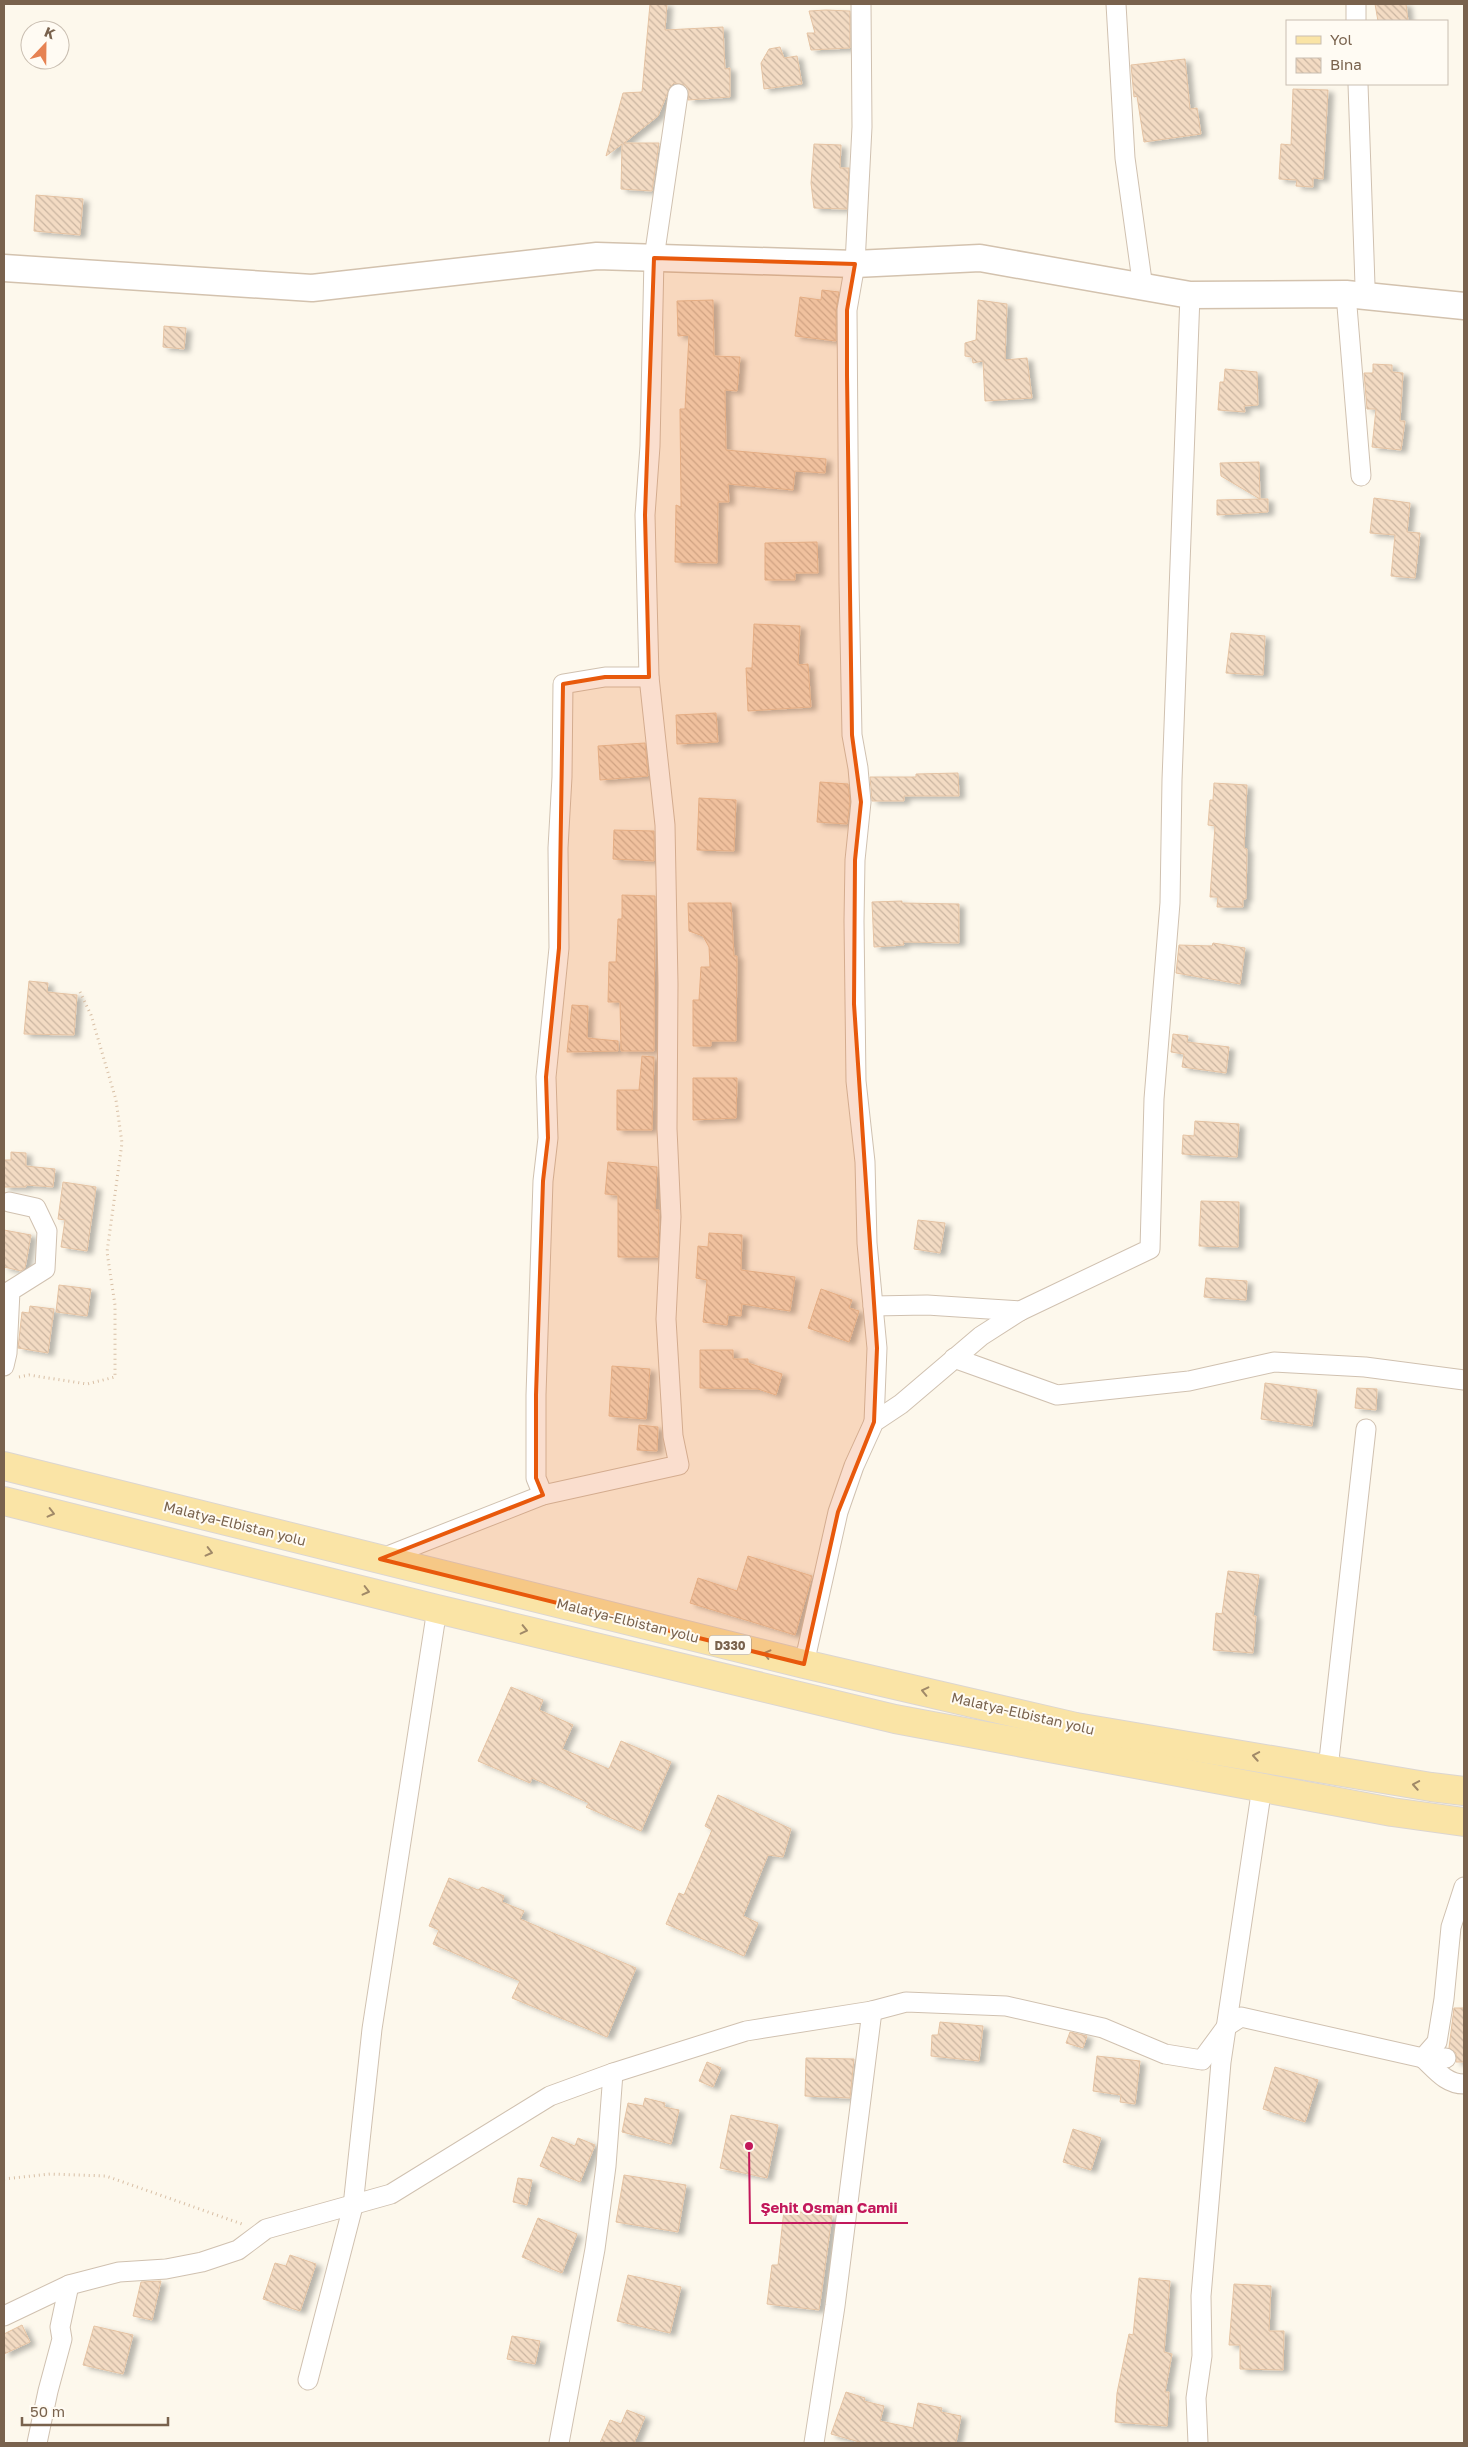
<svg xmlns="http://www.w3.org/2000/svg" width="1468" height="2447" font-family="'Golos Text',sans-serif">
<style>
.building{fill:url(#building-back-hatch);stroke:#e5c3a3;filter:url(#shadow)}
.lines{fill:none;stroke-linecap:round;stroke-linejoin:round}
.street-casing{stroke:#d0c1b0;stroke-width:21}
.secondary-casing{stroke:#d3c2ae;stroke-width:29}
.primary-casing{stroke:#dcd6d1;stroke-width:30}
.path{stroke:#d8bfa5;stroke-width:3;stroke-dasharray:1 4;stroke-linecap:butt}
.street{stroke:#fff;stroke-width:19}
.secondary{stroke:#fff;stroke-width:26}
.primary{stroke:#fae4a6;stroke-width:28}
.oneway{stroke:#a08968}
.marked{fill:#e8590c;fill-opacity:0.2;stroke:#e8590c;stroke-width:4;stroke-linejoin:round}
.labels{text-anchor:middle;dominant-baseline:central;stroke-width:4;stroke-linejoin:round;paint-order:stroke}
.shield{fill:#fffbf3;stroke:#a1907f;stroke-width:1}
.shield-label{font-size:12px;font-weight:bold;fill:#79624d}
.street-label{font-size:14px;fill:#79624d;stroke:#fffbf3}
.leader{fill:none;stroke:#c2185b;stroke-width:2}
.callout-dot{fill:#c2185b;stroke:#fffbf3;stroke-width:2}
.callout-label{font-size:15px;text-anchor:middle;font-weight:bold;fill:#c2185b;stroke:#fffbf3;stroke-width:4;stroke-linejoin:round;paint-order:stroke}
</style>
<defs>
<pattern id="building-back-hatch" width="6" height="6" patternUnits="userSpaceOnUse" patternTransform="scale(1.25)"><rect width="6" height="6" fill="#f3dbc3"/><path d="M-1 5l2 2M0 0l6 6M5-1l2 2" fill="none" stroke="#cab5a1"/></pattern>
<filter id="shadow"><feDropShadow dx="5.5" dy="3" stdDeviation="2.5" flood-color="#0004"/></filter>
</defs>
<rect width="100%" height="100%" fill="#fdf8ec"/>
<g class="building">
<polygon points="650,4 667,4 665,30 723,27 725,69 730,68 730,97 688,100 689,90 685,85 674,83 670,87 658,116 624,143 659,143 652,191 621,189 622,144 606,156 623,93 642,92"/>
<polygon points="1375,4 1406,4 1408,21 1378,21"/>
<polygon points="826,10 850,11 850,48 811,50 807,33 815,33 809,11"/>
<polygon points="780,47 784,58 797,56 802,84 764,89 761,63 769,49"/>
<polygon points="1185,59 1190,109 1197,108 1201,134 1144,142 1137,96 1134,97 1131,65"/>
<polygon points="1293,89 1328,90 1323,179 1313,178 1313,187 1296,186 1297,180 1279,179 1281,144 1291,145"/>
<polygon points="814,144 841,145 840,168 849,168 847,209 814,208 811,183"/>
<polygon points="36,195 83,199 80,235 34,231"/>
<polygon points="822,290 839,292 836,310 836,341 795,336 800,297 821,300"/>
<polygon points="713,300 714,356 740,357 737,391 725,390 726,450 826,459 825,473 795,471 793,490 728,484 729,502 718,502 717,563 675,562 676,505 681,507 680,409 685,409 689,335 678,336 677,301"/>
<polygon points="978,300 1007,304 1005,360 1027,358 1032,398 985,401 983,361 973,363 972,357 965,356 965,343 976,340"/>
<polygon points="164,326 186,328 184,349 163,347"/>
<polygon points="1373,364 1392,365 1392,372 1403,373 1400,421 1405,421 1401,450 1372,447 1376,409 1367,409 1364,373 1373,373"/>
<polygon points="1225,369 1257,372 1258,405 1244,406 1245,412 1218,410 1220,382 1224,382"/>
<polygon points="1259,462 1260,499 1268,499 1268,512 1217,515 1217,500 1260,499 1221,476 1220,463"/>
<polygon points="1374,498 1410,503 1407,532 1420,533 1415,578 1391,576 1395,535 1370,533"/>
<polygon points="817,542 818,573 795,573 795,580 765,580 765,543"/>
<polygon points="754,624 800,626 798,665 808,664 811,707 748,711 746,668 752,668"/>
<polygon points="1231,633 1265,636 1263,675 1226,673"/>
<polygon points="716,713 718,742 677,744 676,715"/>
<polygon points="645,743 648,776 600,780 598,746"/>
<polygon points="958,773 959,796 904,796 904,801 872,801 870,777 916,777 916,774"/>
<polygon points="820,782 848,784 850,802 847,824 817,822"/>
<polygon points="1214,783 1247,785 1244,848 1247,849 1246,899 1243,899 1243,907 1217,907 1218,897 1210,897 1215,826 1208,825 1210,800 1213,800"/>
<polygon points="699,798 736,800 734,851 697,850"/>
<polygon points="614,830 654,831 654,861 613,859"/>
<polygon points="622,895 655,896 654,1051 621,1051 620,1002 608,1002 609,962 616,962 618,919 622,919"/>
<polygon points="902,901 902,903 959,904 959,943 903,942 904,945 874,947 872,902"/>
<polygon points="688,903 731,903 734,956 737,956 736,1041 711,1041 711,1046 693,1046 693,1000 699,1000 701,967 710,967 709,947 703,936 689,931"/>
<polygon points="1213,943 1245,948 1240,984 1176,973 1179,945 1212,946"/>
<polygon points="29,981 48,983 47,992 77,995 74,1035 24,1034"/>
<polygon points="572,1005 588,1006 587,1038 618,1041 618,1051 567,1052"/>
<polygon points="1173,1034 1188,1036 1187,1042 1229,1047 1226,1073 1182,1067 1184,1054 1171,1052"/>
<polygon points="642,1056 654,1057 652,1130 617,1130 617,1090 639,1090"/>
<polygon points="693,1078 737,1078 736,1118 693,1120"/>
<polygon points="1195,1121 1239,1124 1237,1157 1182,1154 1183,1135 1194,1136"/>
<polygon points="11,1152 26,1153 26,1166 55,1169 53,1187 26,1185 26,1187 4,1187 4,1160 11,1160"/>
<polygon points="608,1162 657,1167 655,1210 659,1210 658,1257 618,1257 618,1195 605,1194"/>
<polygon points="63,1182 96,1187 87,1251 61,1247 65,1220 58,1219"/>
<polygon points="1201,1201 1239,1202 1238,1247 1199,1246"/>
<polygon points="918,1220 945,1223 940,1253 914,1249"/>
<polygon points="4,1230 31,1235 25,1268 21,1271 4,1267"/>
<polygon points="709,1233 742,1235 741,1270 795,1277 790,1311 742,1304 741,1316 728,1315 727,1325 703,1322 707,1280 696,1278 698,1246 708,1247"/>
<polygon points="1206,1278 1247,1281 1246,1300 1204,1297"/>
<polygon points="59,1285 91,1289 87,1316 56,1312"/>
<polygon points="821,1289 852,1300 849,1308 859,1311 849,1342 808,1328"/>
<polygon points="30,1306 54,1309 48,1353 18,1348 22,1312 29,1313"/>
<polygon points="700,1350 733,1350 733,1359 748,1359 748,1363 782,1374 776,1395 758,1389 700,1388"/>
<polygon points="612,1366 650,1369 646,1419 609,1416"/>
<polygon points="1265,1383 1317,1390 1312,1426 1261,1419"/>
<polygon points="1357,1388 1377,1389 1376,1410 1355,1408"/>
<polygon points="639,1425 658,1427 657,1451 637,1450"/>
<polygon points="748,1556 812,1576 795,1635 690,1603 698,1578 737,1591"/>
<polygon points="1228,1571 1259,1575 1253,1616 1256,1616 1253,1653 1213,1650 1216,1613 1222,1614"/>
<polygon points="511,1687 543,1700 539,1710 573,1725 562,1749 609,1769 621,1741 671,1762 641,1831 586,1807 589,1803 532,1778 530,1783 478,1761"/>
<polygon points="718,1795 791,1829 783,1857 768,1855 743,1916 758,1923 744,1956 666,1924 679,1893 684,1895 712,1830 705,1826"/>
<polygon points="449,1878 478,1890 482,1887 504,1896 502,1902 524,1911 520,1919 636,1968 607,2037 512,1998 520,1981 433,1944 439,1930 429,1926"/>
<polygon points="1454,2008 1464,2008 1464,2062 1456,2062 1456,2053 1449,2048"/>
<polygon points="940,2022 983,2026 979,2061 931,2056 932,2035 938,2035"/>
<polygon points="1070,2032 1087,2036 1083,2048 1066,2043"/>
<polygon points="1097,2056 1140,2061 1135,2104 1120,2102 1121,2095 1093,2091"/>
<polygon points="806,2058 854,2059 850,2098 805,2096"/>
<polygon points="707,2062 721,2068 713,2087 699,2081"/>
<polygon points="1275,2067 1318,2080 1305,2122 1263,2109"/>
<polygon points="645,2098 665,2103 664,2107 679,2110 671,2144 622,2132 628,2103 643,2106"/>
<polygon points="731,2115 778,2125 767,2178 720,2168"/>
<polygon points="1073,2129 1101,2138 1091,2170 1063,2162"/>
<polygon points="552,2137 575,2146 578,2138 595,2145 580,2182 540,2166"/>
<polygon points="624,2175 686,2185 678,2232 616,2222"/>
<polygon points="518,2178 532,2180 527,2205 513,2202"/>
<polygon points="784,2210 832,2216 819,2310 767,2304 772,2265 778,2265"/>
<polygon points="538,2218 577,2234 562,2273 522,2257"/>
<polygon points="290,2255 316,2264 300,2311 263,2299 275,2263 286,2266"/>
<polygon points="628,2275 681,2287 670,2333 617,2321"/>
<polygon points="1139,2278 1170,2281 1164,2352 1172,2354 1165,2392 1169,2392 1167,2426 1115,2422 1117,2393 1129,2334 1133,2335"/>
<polygon points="161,2281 152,2320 133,2316 141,2282"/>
<polygon points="1234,2284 1271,2286 1269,2331 1284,2331 1283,2370 1240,2369 1240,2345 1229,2345"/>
<polygon points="22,2325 30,2342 4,2354 4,2334"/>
<polygon points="94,2326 133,2335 123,2374 83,2365"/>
<polygon points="512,2336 540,2341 535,2364 507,2359"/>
<polygon points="846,2392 865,2398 864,2401 884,2406 880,2421 913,2428 918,2403 942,2408 941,2412 961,2416 956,2443 863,2443 831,2434"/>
<polygon points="627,2410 645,2417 634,2443 600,2443 610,2420 621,2424"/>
</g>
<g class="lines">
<g class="street-casing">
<g id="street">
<polyline points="861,4 862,127 855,264 847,310 849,583 852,735 858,768 861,802 855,860 854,921 856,1081 865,1162 867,1243 877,1348 874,1422"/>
<polyline points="1116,4 1125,158 1143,288"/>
<polyline points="1356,4 1356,21"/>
<polyline points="1358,84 1365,285 1362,296"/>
<polyline points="1346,294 1361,476"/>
<polyline points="873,1306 927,1305 1020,1311"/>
<polyline points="954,1358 1057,1395 1189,1381 1274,1362 1365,1367 1464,1380"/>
<polyline points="4,1366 7,1353 10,1291 45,1269 47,1231 36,1208 9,1202"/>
<polyline points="543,1495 536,1478 536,1395 543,1181 548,1138 546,1077 559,948 558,848 562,777 563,684 605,677 649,677"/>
<polyline points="380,1559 543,1495 679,1465 673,1436 666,1319 671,1217 667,1129 668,984 665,825 649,677 645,515 650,446 654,258 678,94"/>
<polyline points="804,1664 838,1512 854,1466 874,1422 901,1404 981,1336 1020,1311 1150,1249 1154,1099 1170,903 1172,780 1190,295"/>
<polyline points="1328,1769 1366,1429"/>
<path d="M1464,1887l-13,40 -7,72 -7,43 -14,16c13,12 23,26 41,26"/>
<polyline points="872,2011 906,2002 1006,2006 1103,2028 1165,2054 1202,2060 1227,2026 1241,2017 1423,2058 1446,2058"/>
<polyline points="4,2316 69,2285 119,2272 166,2269 202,2262 238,2250 266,2229 391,2194 550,2096 613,2073 746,2031 872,2011 835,2306 814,2443"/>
<polyline points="308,2380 353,2206 372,2029 437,1609"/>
<polyline points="37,2443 48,2391 62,2339 60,2327 69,2285"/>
<polyline points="559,2443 595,2249 606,2166 613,2073"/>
<polyline points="1198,2443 1196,2398 1202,2356 1201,2296 1221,2062 1262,1787"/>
</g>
</g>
<g class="secondary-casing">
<polyline id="secondary" points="4,268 312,288 597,256 855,264 980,258 1190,295 1346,294 1464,306"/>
</g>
<g class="primary-casing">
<g id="primary">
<polyline points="4,1466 804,1664 1076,1727 1431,1787 1464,1791"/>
<polyline points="4,1501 437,1609 895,1719 1392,1812 1464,1822"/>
</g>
</g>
<g class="path">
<polyline points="19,1377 29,1375 87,1384 115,1377 115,1305 107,1252 122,1143 116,1100 91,1015 80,992"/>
<polyline points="4,2179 50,2174 106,2176 242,2224"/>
</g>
<use href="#street" class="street"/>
<use href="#secondary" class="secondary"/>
<use href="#primary" class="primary"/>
</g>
<defs><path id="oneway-chevron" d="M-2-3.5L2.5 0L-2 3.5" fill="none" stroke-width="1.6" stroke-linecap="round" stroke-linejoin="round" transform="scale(1.25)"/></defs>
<g class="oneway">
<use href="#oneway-chevron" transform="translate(51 1513) rotate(14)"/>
<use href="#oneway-chevron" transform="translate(209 1552) rotate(14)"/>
<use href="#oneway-chevron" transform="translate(366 1591) rotate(14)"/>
<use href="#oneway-chevron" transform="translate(524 1630) rotate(13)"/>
<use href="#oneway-chevron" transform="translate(767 1654) rotate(-166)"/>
<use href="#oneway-chevron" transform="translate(925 1691) rotate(-167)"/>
<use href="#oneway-chevron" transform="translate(1256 1756) rotate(-170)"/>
<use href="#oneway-chevron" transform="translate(1416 1785) rotate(-170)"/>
</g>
<path class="marked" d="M654,258l201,6 -8,46v65l5,360 9,67 -6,58 -1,144 23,344 -3,74 -36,90 -34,152 -424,-105 163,-64 -7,-17v-83l7,-214 5,-43 -2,-61 13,-129 4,-264 42,-7h44l-4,-162z"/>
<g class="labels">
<rect class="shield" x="709" y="1635.5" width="42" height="19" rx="4"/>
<g class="shield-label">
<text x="730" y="1645">D330</text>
</g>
<g class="street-label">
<text transform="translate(235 1523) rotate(14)">Malatya-Elbistan yolu</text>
<text transform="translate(628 1620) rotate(14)">Malatya-Elbistan yolu</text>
<text transform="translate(1023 1713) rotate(13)">Malatya-Elbistan yolu</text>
</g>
</g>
<path class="leader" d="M749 2146L750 2223H908"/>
<circle class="callout-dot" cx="749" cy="2146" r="5"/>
<g class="callout-label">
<text x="829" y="2213">Şehit Osman Camii</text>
</g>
<rect width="1468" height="2447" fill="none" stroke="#79624d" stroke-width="10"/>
<rect x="1286" y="20" width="162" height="65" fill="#fffbf3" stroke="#c9beb1"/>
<rect x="1296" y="36" width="25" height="8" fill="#fae4a6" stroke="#c9beb1"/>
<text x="1330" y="45" font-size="15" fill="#79624d">Yol</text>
<rect x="1296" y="58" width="25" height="15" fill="url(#building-back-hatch)" stroke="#c9beb1"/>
<text x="1330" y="70" font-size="15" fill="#79624d">Bina</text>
<g transform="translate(45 45) rotate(22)"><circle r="24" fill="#fffbf3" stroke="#c9beb1"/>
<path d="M0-4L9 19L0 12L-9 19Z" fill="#e68252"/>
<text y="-8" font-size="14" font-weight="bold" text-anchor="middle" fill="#79624d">K</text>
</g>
<path d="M22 2417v8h146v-8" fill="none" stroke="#79624d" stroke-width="2.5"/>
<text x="30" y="2417" font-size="15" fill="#79624d" stroke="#fffbf3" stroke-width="4" paint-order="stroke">50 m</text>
</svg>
